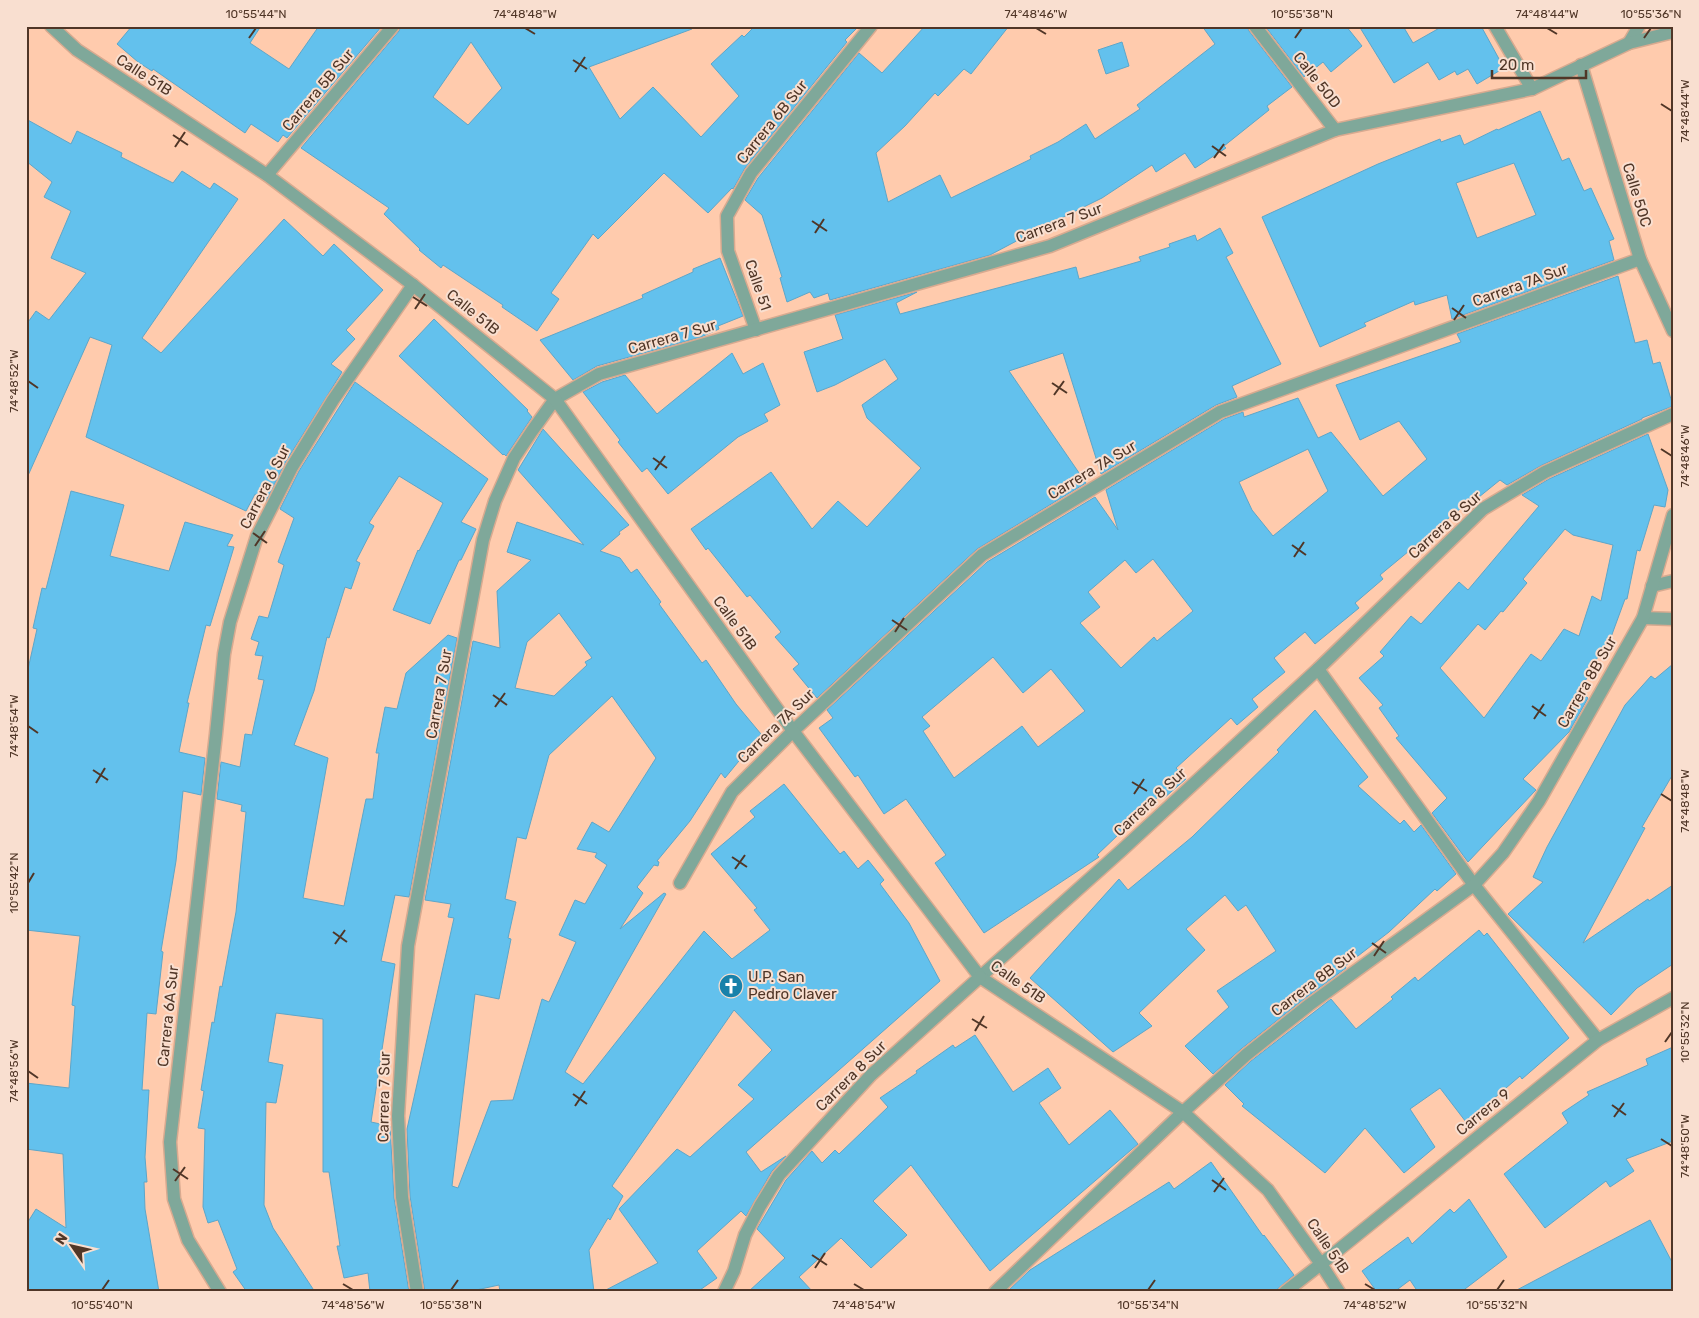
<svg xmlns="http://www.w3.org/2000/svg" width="1699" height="1318" font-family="Rubik,sans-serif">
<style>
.building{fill:#63c1ed;stroke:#5da6c9;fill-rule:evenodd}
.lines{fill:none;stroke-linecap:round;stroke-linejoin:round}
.minor-casing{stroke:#d8aa90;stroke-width:15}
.tertiary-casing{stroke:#d8aa90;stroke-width:15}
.minor{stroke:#7fa89a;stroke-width:12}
.tertiary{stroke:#7fa89a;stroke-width:12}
.ticks{fill:none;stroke:#503627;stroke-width:2}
.labels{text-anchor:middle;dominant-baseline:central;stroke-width:4;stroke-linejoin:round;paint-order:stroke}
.street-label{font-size:15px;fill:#503627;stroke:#f9dfd0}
.poi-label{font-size:15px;fill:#503627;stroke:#f9dfd0;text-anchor:start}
.neatline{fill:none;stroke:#503627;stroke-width:2}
.ticks-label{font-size:12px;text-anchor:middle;fill:#503627}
</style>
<rect width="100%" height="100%" fill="#ffcbad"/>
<g class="building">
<polygon points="132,26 261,26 250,43 289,69 319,26 382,26 287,138 283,135 278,142 251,124 245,133 153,69 152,71 138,62 117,44"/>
<path d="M401,26h290l1,3 -103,38 31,52 33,-32 48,50 38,-41 -28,-32 31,-29 2,2 11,-11h104l-14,14 2,2 -102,126 -12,21 -1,-1 -24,25 -44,-40 -66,66 -5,-5 -42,59 8,6 -22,32 -35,-24 1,-2 -60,-40 -2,3 -22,-18 1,-1 -36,-35 5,-6 -88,-60 98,-117zM471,42l31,46 -34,37 -35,-28z"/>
<polygon points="925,26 1009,26 971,74 964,69 938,96 935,93 905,126 876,153 888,202 940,175 951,198 1031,159 1030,156 1058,142 1086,124 1095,139 1140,109 1137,105 1215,44 1202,26 1247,26 1249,31 1292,87 1267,106 1269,110 1224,146 1226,148 1195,168 1185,153 1156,172 1152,165 1102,198 1041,228 990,255 830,300 828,293 814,298 810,292 787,302 780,278 782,277 762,215 745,200 758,178 859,53 882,73"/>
<polygon points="1265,26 1346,26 1362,46 1331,72 1323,62 1304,77"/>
<polygon points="1359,26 1403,26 1413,43 1443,26 1481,26 1504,68 1477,84 1468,69 1457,75 1455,71 1439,80 1428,62 1394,83"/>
<polygon points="1122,42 1129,66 1106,74 1098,50"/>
<path d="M1540,111l22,50 7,-3 15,33 7,-3 23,51 -5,2 5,19 -162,59 -5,-24 -32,10 -1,-4 -50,22 2,3 -46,21 -58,-130 116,-53 47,-19 15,-6 1,3 19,-7 4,10 33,-16 1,1zM1514,163l22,52 -59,23 -21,-55z"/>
<polygon points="26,119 71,144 77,131 122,153 121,157 173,183 182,171 210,189 214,183 238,199 142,338 161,353 284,219 323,256 334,244 383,290 346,330 355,339 331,364 342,372 285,463 266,501 255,494 246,511 86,437 112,345 90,337 26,480 26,325 36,311 49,320 86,273 51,258 71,211 44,197 52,182 26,161"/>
<polygon points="1220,228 1233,253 1226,257 1281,364 1232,386 1237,397 1216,405 1101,474 1063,353 1009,371 1086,483 977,549 817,698 793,669 799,664 775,637 781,632 750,595 747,597 708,548 706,550 691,529 771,472 812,529 838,501 867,527 921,468 867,418 862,405 898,379 885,359 835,385 817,392 804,352 843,339 835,315 917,292 896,303 900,314 1076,267 1079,279 1141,261 1139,257 1170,247 1169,244 1195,235 1197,241"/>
<polygon points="720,258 743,316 718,326 719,329 701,337 597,366 573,380 540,340 643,298 642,295 693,272 693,269"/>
<path d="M1618,276l17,67 12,-3 6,24 7,-2 13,44 -31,12v1l-100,46 -35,20 -7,-5 -37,30 -2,-2 -81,67 3,4 -28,24 4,5 -44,36 -10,-12 -31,26 11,14 -33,27 6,8 -21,18 -6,-7 -55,50 10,11 -22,19 -3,-4 -64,61 2,2 -115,76 -49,-70 11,-8 -40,-56 -22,15 -26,-39 -3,2 -36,-49 14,-10 -6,-8 160,-148 108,-65 23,33 -12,-40 118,-71 19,-7 1,5 54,-19 20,40 13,-6 52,64 44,-37 -28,-38 -39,19 -24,-55 125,-43 -4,-8zM1308,449l20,42 -55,45 -21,-26 -13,-28zM1153,559l40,52 -36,30 -3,-4 -33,31 -41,-45 20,-16 -12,-15 37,-32 11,13zM993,657l30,36 28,-24 34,42 -47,36 -16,-21 -68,52 -31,-47 7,-5 -8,-9z"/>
<polygon points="434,319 528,410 527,411 532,417 506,456 504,454 503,455 399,356"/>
<polygon points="732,353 743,374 763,363 780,405 764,414 768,421 738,437 668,494 647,468 642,472 618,442 620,440 583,392 602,382 625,375 657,414"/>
<polygon points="355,382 488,479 461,522 476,529 461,560 459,560 430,624 393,610 418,550 419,551 443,503 399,476 369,523 374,526 356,561 360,563 351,589 345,587 329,638 327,637 314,691 294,745 328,758 303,898 344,906 366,799 373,799 379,753 376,753 385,707 397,709 406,673 448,635 457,638 409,897 395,895 381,961 395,964 371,1122 390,1126 394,1198 409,1292 370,1292 368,1273 344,1278 337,1246 340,1246 329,1172 323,1172 323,1019 276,1013 268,1062 283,1065 276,1103 266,1102 264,1205 273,1228 315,1292 247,1292 233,1272 237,1269 218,1220 208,1223 203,1207 205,1129 198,1128 204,1091 201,1090 212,1022 214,1023 220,986 222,987 236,912 246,812 241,811 242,805 217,799 221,762 240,767 245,734 252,735 264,680 258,679 263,656 255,655 259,642 251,639 259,616 268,618 284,565 278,562 294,518 280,509 299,471"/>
<path d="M543,429l86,96 -10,7 1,2 -20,17 20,7 11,15 6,-4 24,33 -2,2 43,59 4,-3 30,44 25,30 -36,44 -4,-5 -31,48 -33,40 2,1 -1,4 -4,-1 -17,22 6,6 -23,36 44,-36 2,1 -101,178 18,12 121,-153 28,28 38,-29 -16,-20 3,-2 -46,-54 44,-37 -5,-6 34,-27 56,70 4,-3 14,18 10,-9 16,20 -4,4 29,39 31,58 -194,171 15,20 25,-16 -14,15 -26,45 -5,-5 -44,40 20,27 -20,14h-95l56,-29 -39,-54 58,-60 13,8 64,-58 -16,-14 34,-35 -38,-40 -122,176 11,10 -13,24 -2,-2 -19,32 5,42h-94l-1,-7 -32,7h-42l-15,-96 -3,-67 47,-211 -6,-1 3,-13 -26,-4 48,-259 27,7 -3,-57 34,-31 -24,-8 10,-30 67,23 -66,-75zM559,613l33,45 -7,4 2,3 -33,31 -39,-8 12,-46zM612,696l44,62 -47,74 -17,-10 -15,27 20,4 -2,4 12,8 -22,39 -10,-4 -16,35 17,7 -27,60 -7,-3 -29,101 -22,1 -33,87 -6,-2 23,-192 24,5 12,-60 -3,-1 8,-36 -11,-3 12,-62 9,2 23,-84z"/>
<path d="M1648,434l20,56 -3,17 -11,-2 -14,46 -3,-1 -10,49h-2l-18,49 -4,-1 -23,44 8,7 -19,34 -46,47 13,11 -1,1 -67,71 -36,-49 15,-15 -51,-60 3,-2 -20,-28 4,-3 -24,-27 25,-22 -4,-4 31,-36 10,8 38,-42 9,8 71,-84 -17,-11 27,-16zM1565,529l8,6 40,10 -12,56 -9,-5 -13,40 -15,-7 -23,32 -10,-7 -47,64 -44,-50 38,-44 7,6 16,-19 2,1 24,-29 -4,-4z"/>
<polygon points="71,491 124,505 110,556 169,571 185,522 233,535 227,546 234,547 210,626 206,625 187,703 189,703 179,752 205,758 201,795 183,791 176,861 161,951 163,952 156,1014 147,1013 142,1090 149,1090 145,1157 147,1182 144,1182 145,1209 159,1292 26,1292 26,1225 36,1209 66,1228 63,1154 26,1149 26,1083 69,1088 75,1006 72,1005 80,936 26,930 26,678 37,629 33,628 42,588 46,589"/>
<polygon points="1673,664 1673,774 1642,827 1645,828 1583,943 1648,899 1649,901 1673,885 1673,964 1637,988 1611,1015 1508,914 1543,882 1533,877 1547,847 1625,705 1651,676 1655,679"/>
<polygon points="1315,710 1368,777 1358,786 1400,824 1404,820 1414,832 1421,825 1456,874 1437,891 1435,889 1389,932 1345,966 1346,968 1304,999 1241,1049 1213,1074 1185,1046 1229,1007 1217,991 1276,951 1246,905 1238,911 1225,895 1186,929 1205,950 1139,1013 1152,1026 1113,1052 1030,978 1119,879 1128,890 1192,837 1279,752 1277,750"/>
<polygon points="1479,930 1484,936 1487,933 1569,1038 1522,1079 1520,1076 1492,1100 1469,1126 1440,1088 1410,1109 1435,1147 1404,1173 1365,1128 1325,1173 1242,1106 1244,1104 1225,1085 1251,1061 1331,999 1356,1029 1393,999 1391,997 1415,977 1418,981"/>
<polygon points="975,1035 1013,1092 1048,1068 1061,1088 1039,1103 1069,1145 1110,1110 1138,1144 990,1271 911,1165 873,1201 907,1235 871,1268 841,1238 799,1277 813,1292 748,1292 785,1258 757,1229 786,1180 812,1151 822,1163 835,1150 839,1154 888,1107 880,1098 917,1073 916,1071 953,1045 955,1048"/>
<polygon points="1673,1047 1673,1141 1626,1159 1634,1171 1610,1187 1606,1181 1545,1228 1504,1174 1568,1123 1562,1113 1589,1095 1587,1092 1648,1065 1646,1059"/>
<polygon points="1211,1162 1263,1236 1264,1235 1294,1275 1274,1292 1007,1292 1030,1270 1169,1182 1174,1189"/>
<polygon points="1469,1199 1507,1257 1461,1292 1418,1292 1410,1280 1394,1292 1377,1292 1362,1271 1408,1237 1412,1244 1450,1209 1454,1213"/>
<polygon points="1650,1220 1673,1264 1673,1292 1513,1292"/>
</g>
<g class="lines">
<g class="minor-casing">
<g id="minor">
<polyline points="1255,26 1335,130"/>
<polyline points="1495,26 1532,89"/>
<polyline points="1629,43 1639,26"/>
<polyline points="1581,65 1640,259 1673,331"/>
<polyline points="267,175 393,26"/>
<polyline points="756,330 728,251 727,216 751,173 871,26"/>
<polyline points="1652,586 1673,581"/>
<polyline points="1643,618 1673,619"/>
<polyline points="1318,669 1474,885 1598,1040"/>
<polyline points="680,883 732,792 793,731 982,555 1220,412 1640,259"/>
<polyline points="980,977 1122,850 1318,669 1483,509 1545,472 1673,414"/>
<polyline points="220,1292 188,1240 174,1199 170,1142 216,734 224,654 230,622 257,536 292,467 333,400 413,285"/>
<polyline points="417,1292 402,1197 398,1116 408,946 483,540 495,501 514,458 532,431 555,399 599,374 1050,246 1335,130 1532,89 1629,43 1673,32"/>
<polyline points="995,1292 1183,1112 1246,1055 1309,1005 1474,885 1503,853 1539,801 1643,618 1673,515"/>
<polyline points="1285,1292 1321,1264"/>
</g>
</g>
<g class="tertiary-casing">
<g id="tertiary">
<polyline points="51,26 77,50 267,175 413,285 555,399 793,731 980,977 1183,1112 1268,1190 1321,1264 1339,1292"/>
<polyline points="1321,1264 1598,1040 1673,998"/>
<polyline points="724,1292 734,1271 745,1235 760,1206 779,1175 871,1075 980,977"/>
</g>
</g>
<use href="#minor" class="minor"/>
<use href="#tertiary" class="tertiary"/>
</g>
<path class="ticks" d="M525,28l10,6M1036,28l10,6M1547,28l10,6M249,38l7,-10M1295,38l7,-10M1644,38l7,-10M573,60l14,9M575,72l10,-15M1661,104l11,7M173,135l15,10M1212,146l14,10M175,147l10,-15M1214,158l10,-14M812,221l15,10M815,233l9,-14M413,297l14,9M1452,308l14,10M415,309l10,-15M1454,320l10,-15M28,381l10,7M1052,383l15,10M1054,395l10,-14M1661,449l11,7M653,458l14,10M655,470l10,-14M253,533l14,10M1292,545l14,10M255,546l10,-15M1294,557l10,-15M892,620l15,10M895,632l9,-14M493,695l14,10M1532,706l14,10M495,707l10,-14M1534,719l10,-15M28,726l10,7M93,770l15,10M1132,782l15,9M96,783l9,-15M1134,794l10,-15M1661,794l11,7M732,857l15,10M735,869l10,-14M28,883l6,-10M333,932l14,10M1372,943l14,10M335,944l10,-14M1374,956l10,-15M972,1019l15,9M975,1031l9,-15M1665,1042l7,-10M28,1071l10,7M573,1094l14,10M1612,1105l14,10M575,1106l10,-15M1614,1117l10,-14M1661,1139l11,7M173,1169l15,10M1212,1180l14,10M175,1181l10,-14M1214,1192l10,-14M812,1255l15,10M815,1268l10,-15M343,1284l10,6M854,1284l10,6M1365,1284l10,6M102,1290l7,-10M451,1290l7,-10M1148,1290l7,-10M1497,1290l7,-10"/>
<defs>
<g id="church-disc" transform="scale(1.25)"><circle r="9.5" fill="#1881aa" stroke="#f9dfd0"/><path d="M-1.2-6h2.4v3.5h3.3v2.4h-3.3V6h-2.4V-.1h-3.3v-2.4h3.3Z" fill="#fff"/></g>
</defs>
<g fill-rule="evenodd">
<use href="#church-disc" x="731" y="986"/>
</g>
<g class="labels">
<g class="street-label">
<text transform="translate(144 75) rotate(33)">Calle 51B</text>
<text transform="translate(1317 80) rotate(52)">Calle 50D</text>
<text transform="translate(318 90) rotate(-50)">Carrera 5B Sur</text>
<text transform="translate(772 122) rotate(-51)">Carrera 6B Sur</text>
<text transform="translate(1637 195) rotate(73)">Calle 50C</text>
<text transform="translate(1059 223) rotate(-20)">Carrera 7 Sur</text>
<text transform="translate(758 285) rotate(71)">Calle 51</text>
<text transform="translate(1520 285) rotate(-20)">Carrera 7A Sur</text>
<text transform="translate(473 312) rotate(39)">Calle 51B</text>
<text transform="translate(672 337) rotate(-16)">Carrera 7 Sur</text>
<text transform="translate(1092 470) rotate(-31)">Carrera 7A Sur</text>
<text transform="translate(265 487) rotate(-63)">Carrera 6 Sur</text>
<text transform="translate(1445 525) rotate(-42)">Carrera 8 Sur</text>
<text transform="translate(735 623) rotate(54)">Calle 51B</text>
<text transform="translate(1587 682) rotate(-60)">Carrera 8B Sur</text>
<text transform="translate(439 694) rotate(-80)">Carrera 7 Sur</text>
<text transform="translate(776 726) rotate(-44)">Carrera 7A Sur</text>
<text transform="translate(1150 802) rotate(-43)">Carrera 8 Sur</text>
<text transform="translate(1018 982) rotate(35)">Calle 51B</text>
<text transform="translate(1314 982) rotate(-37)">Carrera 8B Sur</text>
<text transform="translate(168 1016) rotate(-84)">Carrera 6A Sur</text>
<text transform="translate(851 1076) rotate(-45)">Carrera 8 Sur</text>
<text transform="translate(384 1097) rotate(-89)">Carrera 7 Sur</text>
<text transform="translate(1483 1112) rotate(-39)">Carrera 9</text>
<text transform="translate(1328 1246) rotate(56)">Calle 51B</text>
</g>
<g class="poi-label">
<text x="748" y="977">U.P. San<tspan x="748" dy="17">Pedro Claver</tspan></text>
</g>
</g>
<rect width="1699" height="1318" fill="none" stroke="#f9dfd0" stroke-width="55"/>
<g transform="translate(72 1246) rotate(304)" stroke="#f9dfd0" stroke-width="4" paint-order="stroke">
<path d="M0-4L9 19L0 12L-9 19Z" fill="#503627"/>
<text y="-8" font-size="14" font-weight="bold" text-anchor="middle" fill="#503627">N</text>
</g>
<path d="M1492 70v8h94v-8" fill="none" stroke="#503627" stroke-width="2.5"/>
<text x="1499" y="70" font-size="15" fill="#503627" stroke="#f9dfd0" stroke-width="4" paint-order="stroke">20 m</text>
<rect x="28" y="28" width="1644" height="1262" class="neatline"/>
<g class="ticks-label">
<text x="256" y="18">10°55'44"N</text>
<text x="525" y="18">74°48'48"W</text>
<text x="1036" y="18">74°48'46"W</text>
<text x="1302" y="18">10°55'38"N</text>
<text x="1547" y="18">74°48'44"W</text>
<text x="1651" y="18">10°55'36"N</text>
<text transform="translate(1685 111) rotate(-90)" y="4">74°48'44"W</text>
<text transform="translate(14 381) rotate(-90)" y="4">74°48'52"W</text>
<text transform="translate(1685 456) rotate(-90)" y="4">74°48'46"W</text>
<text transform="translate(14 726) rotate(-90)" y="4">74°48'54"W</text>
<text transform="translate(1685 801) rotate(-90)" y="4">74°48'48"W</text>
<text transform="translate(14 883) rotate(-90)" y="4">10°55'42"N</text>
<text transform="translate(1685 1032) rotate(-90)" y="4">10°55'32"N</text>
<text transform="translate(14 1071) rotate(-90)" y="4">74°48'56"W</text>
<text transform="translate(1685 1146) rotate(-90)" y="4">74°48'50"W</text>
<text x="102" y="1309">10°55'40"N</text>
<text x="353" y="1309">74°48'56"W</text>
<text x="451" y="1309">10°55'38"N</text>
<text x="864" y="1309">74°48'54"W</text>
<text x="1148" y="1309">10°55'34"N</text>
<text x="1375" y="1309">74°48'52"W</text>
<text x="1497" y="1309">10°55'32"N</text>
</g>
</svg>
